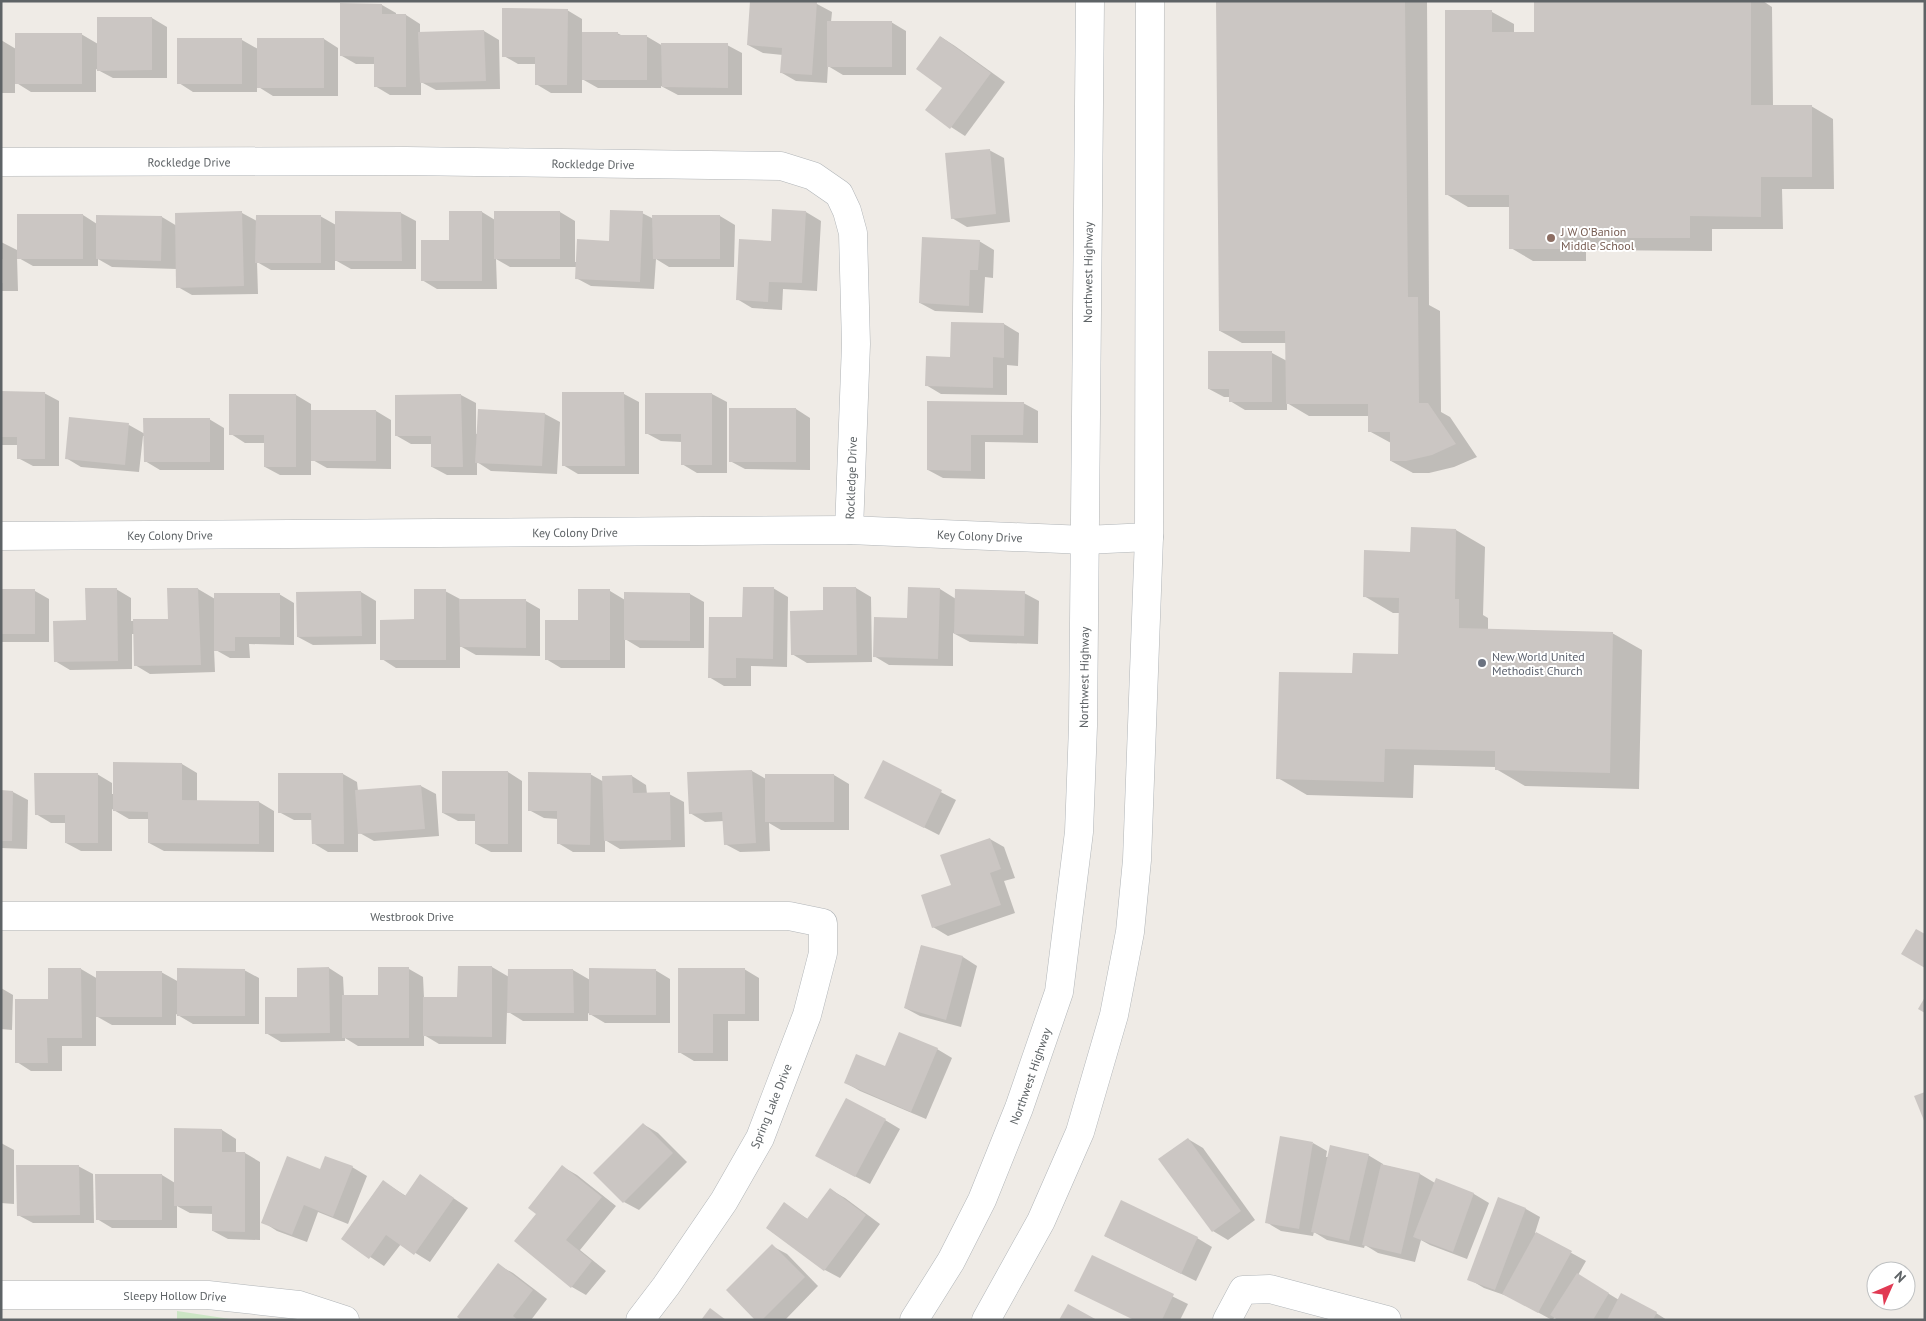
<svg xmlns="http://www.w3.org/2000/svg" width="1926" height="1321" font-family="'PT Sans',sans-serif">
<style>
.green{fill:#cce5c4}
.shadow{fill:#0003}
.building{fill:#cbc6c3}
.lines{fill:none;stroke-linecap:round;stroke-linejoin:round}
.minor-casing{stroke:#b1b5b8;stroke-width:29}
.secondary-casing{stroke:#b1b5b8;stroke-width:29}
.minor{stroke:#fff;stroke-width:28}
.secondary{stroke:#fff;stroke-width:28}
.education-dot{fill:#8d6e63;stroke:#fff;stroke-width:2}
.worship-dot{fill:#6b7280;stroke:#fff;stroke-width:2}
.labels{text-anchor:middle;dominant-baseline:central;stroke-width:4;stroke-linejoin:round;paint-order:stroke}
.street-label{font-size:12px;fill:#5e6366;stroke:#fff}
.education-label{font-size:12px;fill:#785e54;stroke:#fff;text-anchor:start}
.worship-label{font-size:12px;fill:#5b616d;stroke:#fff;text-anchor:start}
</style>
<rect width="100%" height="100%" fill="#efebe6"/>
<polygon class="green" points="177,1311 237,1320 177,1320"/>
<g class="shadow">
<polygon points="751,1 817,4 832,12 831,22 891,22 906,31 906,75 843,75 828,66 827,83 796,81 782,73 783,55 763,53 748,45"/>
<polygon points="1217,1 1427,1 1429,305 1440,311 1441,412 1450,417 1477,457 1454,467 1429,473 1413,473 1391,461 1391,443 1369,431 1369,416 1309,416 1287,403 1287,410 1245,410 1230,401 1230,397 1224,397 1209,389 1272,353 1287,361 1286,343 1242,343 1220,331"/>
<polygon points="1535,1 1763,1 1772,7 1773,106 1811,106 1833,119 1834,189 1782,189 1783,229 1712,229 1712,251 1586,250 1586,261 1533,261 1511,248 1511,207 1468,207 1446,194 1492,12 1514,24 1514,33 1535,33"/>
<polygon points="382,5 396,13 396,15 406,15 420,24 420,33 484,31 499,40 500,89 436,90 421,82 421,95 390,95 375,86 375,64 356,64 342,56"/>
<polygon points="567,10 582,19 582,33 617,33 623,36 646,36 663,46 727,45 742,53 742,95 678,95 661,86 661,88 598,88 582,79 582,93 551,93 536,84 536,64 518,64 504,56"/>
<polygon points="98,18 152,18 167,27 167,78 113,78 96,69 96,92 31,92 15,82 15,93 1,93 1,40 16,49 81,34 98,44"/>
<polygon points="941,37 955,46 1005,82 965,136 951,127 944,88"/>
<polygon points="324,39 338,48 338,96 273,96 257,86 257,92 193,92 179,83 179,40 242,40 258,49"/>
<polygon points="989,150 1004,158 1010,222 967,227 952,218"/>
<polygon points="482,212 495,220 560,212 575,221 575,262 577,262 610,242 642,213 654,219 720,216 735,225 734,267 669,267 656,259 654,289 591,286 576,278 577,267 510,267 496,259 497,289 437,289 422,280 451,241"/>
<polygon points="806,212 821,221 817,291 783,289 782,310 752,308 737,299 772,242"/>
<polygon points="242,213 257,221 320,216 336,225 401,213 416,221 416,269 351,269 335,260 335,270 271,270 257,262 258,294 192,295 178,287 177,269 112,267 98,259 98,266 33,266 17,257 18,291 1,291 1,242 19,251 83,215 97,224 162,217 177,226"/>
<polygon points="979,241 994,250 993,278 985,277 983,313 935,311 920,303"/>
<polygon points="1004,324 1019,333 1018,366 1007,365 1007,395 941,394 926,385 951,358"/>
<polygon points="1,393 44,393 59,401 59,466 33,466 18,458 18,445 1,445"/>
<polygon points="624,394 639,402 639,474 578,474 563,465"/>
<polygon points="712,394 727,402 727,473 697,473 682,464 682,442 661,441 646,433"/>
<polygon points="296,395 311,404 311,411 376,411 391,420 391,469 327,468 311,459 311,475 280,475 265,467 265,443 245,443 231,434"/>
<polygon points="461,395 476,403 476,434 545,414 560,422 557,474 491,471 477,462 477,475 447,475 432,467 432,444 411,444 397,436"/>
<polygon points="928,402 1023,403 1038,411 1038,443 985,442 985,479 943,478 928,470"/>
<polygon points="796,409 810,418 810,470 745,469 730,461"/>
<polygon points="209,419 224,428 224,470 160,470 145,461 145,436 143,436 139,472 81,467 66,458 129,425 145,434"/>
<polygon points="1456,530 1485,547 1483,615 1488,618 1488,630 1612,633 1642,650 1639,789 1525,786 1496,769 1496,767 1414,765 1413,798 1307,795 1278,778 1353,674 1399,655 1400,613 1393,613 1364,596 1411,553"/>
<polygon points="773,588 788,597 787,667 751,666 751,686 724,686 709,677 743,619"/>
<polygon points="856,588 871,597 872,662 807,663 792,654 824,611 824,589"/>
<polygon points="116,589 131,598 131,621 169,620 168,590 198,589 215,599 279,594 294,603 294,645 249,644 250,658 230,658 214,649 215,672 150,674 135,665 134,634 132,634 132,669 70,670 55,661"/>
<polygon points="940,589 956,599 1024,593 1039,601 1038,644 970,642 953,633 953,666 889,665 874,656 908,619"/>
<polygon points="1,591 35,591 49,599 49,642 1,642"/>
<polygon points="445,591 460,599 526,601 540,609 540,656 476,655 460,646 460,668 396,668 382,659 415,621"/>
<polygon points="610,591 625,600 690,594 704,602 704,648 640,648 625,639 625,668 561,668 546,659 579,621"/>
<polygon points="361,592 376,601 376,644 313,645 298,637 297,593"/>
<polygon points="883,762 956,800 939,835 866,798"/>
<polygon points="115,763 182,764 197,773 197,802 259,802 274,811 274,852 164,851 149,843 149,819 129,819 112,809 112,851 81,851 66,843 66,823 51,823 36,814 97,774 112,783 112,794 115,794"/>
<polygon points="752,771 766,779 766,775 834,775 849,784 849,830 781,830 769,823 770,851 740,852 725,844 724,821 705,822 690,813"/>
<polygon points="508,772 522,781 522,852 491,852 476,844 476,821 458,821 443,813"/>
<polygon points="343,774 357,782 358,791 421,786 436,794 439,836 374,841 358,832 358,852 328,852 313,843 313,820 294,820 279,812"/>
<polygon points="590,774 604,782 632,776 646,785 647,794 669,794 684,802 685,847 620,849 605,840 605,852 573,852 558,843 558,819 544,818 529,810"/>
<polygon points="1,792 13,792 28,800 27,849 1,848"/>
<polygon points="990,839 1004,847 1015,878 1004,881 1015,913 948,936 933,927 952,886"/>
<polygon points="921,946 963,957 977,966 961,1027 920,1016 905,1008"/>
<polygon points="492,967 509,977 573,970 590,980 655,970 670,979 670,1023 605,1023 588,1013 588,1021 523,1021 507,1011 506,1044 439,1044 424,1035 424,1046 358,1046 345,1038 345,1041 281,1042 266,1033 329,968 343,977 344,996 379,996 409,969 423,977 424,998 459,998"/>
<polygon points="49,969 81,969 98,979 161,972 179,982 244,970 259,978 259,1024 193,1024 176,1014 176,1025 112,1025 96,1016 96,1046 62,1046 62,1071 31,1071 17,1062 49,1000"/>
<polygon points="744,969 759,978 759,1021 728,1021 728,1061 694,1061 679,1052"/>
<polygon points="1,988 13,995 12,1030 1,1029"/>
<polygon points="937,1049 952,1058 926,1119 860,1091 846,1083"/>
<polygon points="885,1120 900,1129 870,1184 831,1164"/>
<polygon points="643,1124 658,1133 687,1162 639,1210 624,1202"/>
<polygon points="222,1130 236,1139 236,1153 245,1153 260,1162 260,1240 228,1239 213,1231 213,1214 190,1213 177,1206 177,1228 112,1228 97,1219 162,1175 175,1183"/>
<polygon points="1188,1139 1203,1148 1255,1220 1228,1240 1213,1231 1160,1159"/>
<polygon points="1,1143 14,1150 14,1204 1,1203"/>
<polygon points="1313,1143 1327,1151 1326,1157 1368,1155 1383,1164 1383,1165 1420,1174 1435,1183 1436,1180 1474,1194 1489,1203 1467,1259 1430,1245 1421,1240 1415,1262 1378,1253 1365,1245 1364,1248 1327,1240 1314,1232 1313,1236 1281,1231 1266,1222"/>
<polygon points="78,1166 93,1174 94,1223 33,1223 18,1215"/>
<polygon points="352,1167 367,1176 348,1224 318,1212 307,1242 277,1231 263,1222 320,1170"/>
<polygon points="563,1167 577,1175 616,1206 580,1250 606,1271 586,1295 572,1287 538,1214"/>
<polygon points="421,1176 468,1208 430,1262 401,1244 384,1266 343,1239 384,1182 406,1196"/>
<polygon points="831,1190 845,1198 880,1224 840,1278 825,1270 767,1228 785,1204 809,1220"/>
<polygon points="1499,1199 1526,1209 1540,1217 1535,1233 1586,1261 1578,1275 1619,1300 1656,1313 1667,1320 1560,1320 1555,1317 1552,1320 1510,1297 1484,1288 1469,1279"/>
<polygon points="1105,1236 1197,1238 1212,1247 1196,1281"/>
<polygon points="772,1246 787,1254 818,1286 785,1320 757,1320"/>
<polygon points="1092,1257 1188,1304 1180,1320 1134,1320"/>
<polygon points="498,1265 513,1273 547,1299 531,1320 463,1320"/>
</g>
<g class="building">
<polygon points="750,1 817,2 812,75 780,73 782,48 747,45"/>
<polygon points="1216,1 1405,1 1408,297 1418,297 1419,403 1428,403 1456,444 1432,455 1406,461 1390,461 1390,432 1368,432 1368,404 1286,404 1285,331 1219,331"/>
<polygon points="1534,1 1751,1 1751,105 1812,105 1812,177 1761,177 1761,217 1690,216 1690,238 1564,238 1564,249 1509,249 1509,195 1445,195 1445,10 1492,10 1492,32 1534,32"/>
<polygon points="340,3 382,4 382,14 406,14 406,87 374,87 374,57 340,56"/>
<polygon points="502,8 568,9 567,85 535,85 535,57 502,57"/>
<polygon points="97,17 152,17 152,70 97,71"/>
<rect x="827" y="21" width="65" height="46"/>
<polygon points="484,30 486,81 420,83 418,32"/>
<polygon points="582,32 618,32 618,35 647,35 647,80 582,80"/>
<rect x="15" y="33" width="67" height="51"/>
<polygon points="940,36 991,73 950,129 925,110 942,88 916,69"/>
<rect x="177" y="38" width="65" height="46"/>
<rect x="257" y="38" width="67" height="50"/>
<polygon points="661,43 728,43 728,88 662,87"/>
<polygon points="990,149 996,214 951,219 945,153"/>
<polygon points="772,209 806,211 802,283 769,282 768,302 736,300 739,239 771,241"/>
<polygon points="610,210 643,211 640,282 575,279 577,239 609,241"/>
<polygon points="242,211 244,286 176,288 175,213"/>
<polygon points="335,211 401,212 402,261 335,261"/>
<polygon points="449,211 482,211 482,281 421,281 421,240 449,240"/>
<rect x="494" y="211" width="66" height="48"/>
<rect x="17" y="214" width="66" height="45"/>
<polygon points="96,215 162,216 161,261 96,259"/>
<polygon points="256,215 321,215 321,263 255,263"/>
<polygon points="652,215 720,215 720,259 653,259"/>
<polygon points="922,237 980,240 978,270 970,270 969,306 919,303"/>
<rect x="1" y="259" width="2" height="24"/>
<polygon points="951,322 1004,323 1004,358 993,357 993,388 925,386 926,356 950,357"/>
<polygon points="1208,351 1272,351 1272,402 1229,402 1229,389 1208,389"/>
<polygon points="1,391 45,392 45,459 17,459 17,437 1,437"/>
<polygon points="562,392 624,392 625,466 562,466"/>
<polygon points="645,393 712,393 712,465 681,465 681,434 645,434"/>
<polygon points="229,394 296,394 296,467 264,467 264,435 229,435"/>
<polygon points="461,394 463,467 431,467 431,436 395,436 395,395"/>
<polygon points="927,401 1024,402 1023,435 971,435 971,471 927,470"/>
<rect x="729" y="408" width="67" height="54"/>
<polygon points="478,409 545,413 542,466 475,463"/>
<rect x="311" y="410" width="65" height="51"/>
<polygon points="69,417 129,423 125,465 65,459"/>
<polygon points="143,418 210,418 210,462 144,462"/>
<polygon points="1411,527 1456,529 1455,599 1459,599 1459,628 1613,632 1610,773 1495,770 1495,751 1385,749 1384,782 1276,779 1279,672 1352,673 1353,653 1398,654 1399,598 1363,597 1364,550 1410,552"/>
<polygon points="743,587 774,587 773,659 736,658 736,678 708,678 709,617 742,617"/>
<polygon points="823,587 856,587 857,655 791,655 790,611 823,610"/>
<polygon points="908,587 940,588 938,659 873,657 874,617 907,618"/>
<polygon points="85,588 117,588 118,661 54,662 53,621 86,620"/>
<polygon points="167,588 198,588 201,665 134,666 133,619 168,619"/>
<rect x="1" y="589" width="34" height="45"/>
<polygon points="414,589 446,589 446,660 380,660 380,620 414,619"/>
<polygon points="578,589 610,589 610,660 545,660 545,620 578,620"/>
<polygon points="955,589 1025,591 1024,636 954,634"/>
<polygon points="361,591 362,636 297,637 296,592"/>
<polygon points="624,592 690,593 690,641 624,640"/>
<polygon points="214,593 280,593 280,637 235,637 235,651 214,651"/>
<polygon points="459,599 526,599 526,648 460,647"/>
<polygon points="883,760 942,790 924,828 864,798"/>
<polygon points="113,762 182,763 182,800 259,801 259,844 148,843 148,812 113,811"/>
<polygon points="752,770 756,843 724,845 722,812 689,814 687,772"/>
<polygon points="442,771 508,771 508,844 475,844 475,814 442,813"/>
<polygon points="528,772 591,773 590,845 557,844 557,811 528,811"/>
<polygon points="34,773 98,773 98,843 65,843 65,815 35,815"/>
<polygon points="278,773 343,773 344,844 312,844 311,813 278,813"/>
<rect x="765" y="774" width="69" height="48"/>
<polygon points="632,775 633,793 670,792 671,840 604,841 602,776"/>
<polygon points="421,785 425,829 358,834 355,790"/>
<polygon points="1,790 13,791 12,841 1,841"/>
<polygon points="990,838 1001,869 990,873 1001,905 932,928 921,895 951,885 940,855"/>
<polygon points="1916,929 1925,934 1925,968 1901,954"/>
<polygon points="921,945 963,956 946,1020 904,1008"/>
<polygon points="458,966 492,966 492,1037 423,1036 423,997 457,997"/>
<polygon points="329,967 330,1033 265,1034 265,997 297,997 297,968"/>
<polygon points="378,967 409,967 409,1038 342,1038 342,995 378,995"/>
<polygon points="48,968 81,968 82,1038 47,1038 48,1063 15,1063 15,999 48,999"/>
<polygon points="177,968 245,969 245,1016 177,1016"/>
<polygon points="589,968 656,969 656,1015 589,1015"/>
<polygon points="678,968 745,968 745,1014 713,1014 713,1053 678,1053"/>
<polygon points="508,969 573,969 574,1013 507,1013"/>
<rect x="96" y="971" width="66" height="46"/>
<polygon points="1925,997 1925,1013 1918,1009"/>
<polygon points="899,1032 938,1048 911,1112 844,1083 856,1054 885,1066"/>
<polygon points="1925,1092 1925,1123 1914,1096"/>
<polygon points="846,1098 886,1119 855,1177 815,1156"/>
<polygon points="643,1123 673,1153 623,1203 593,1173"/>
<polygon points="174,1128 222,1129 222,1152 245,1152 245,1232 212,1231 212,1206 174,1206"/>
<polygon points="1280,1136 1313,1142 1299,1229 1265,1223"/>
<polygon points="1188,1138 1241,1211 1212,1232 1158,1159"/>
<polygon points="1330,1145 1369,1154 1349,1241 1311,1232"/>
<polygon points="287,1156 320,1169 325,1156 353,1166 333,1217 304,1205 292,1235 261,1223"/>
<polygon points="1381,1164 1420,1173 1401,1254 1362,1245"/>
<polygon points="16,1165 79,1165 80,1215 17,1216"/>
<polygon points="562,1165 602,1197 566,1240 592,1261 571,1288 514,1241 536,1214 528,1208"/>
<polygon points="95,1174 162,1174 162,1220 96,1220"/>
<polygon points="420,1174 454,1198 414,1255 386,1235 369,1259 341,1239 383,1180 405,1196"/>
<polygon points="1436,1178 1474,1193 1453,1252 1413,1237"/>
<polygon points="830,1188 866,1215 824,1271 766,1228 784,1202 807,1219"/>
<polygon points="1498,1197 1526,1208 1495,1290 1467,1280"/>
<polygon points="1121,1200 1198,1237 1181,1274 1104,1236"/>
<polygon points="1536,1232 1572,1251 1538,1313 1502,1294"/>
<polygon points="772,1244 805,1277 762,1320 755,1320 726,1290"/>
<polygon points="1092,1255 1174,1294 1162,1320 1134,1320 1074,1291"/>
<polygon points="498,1263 533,1290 513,1316 518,1320 461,1320 457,1317"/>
<polygon points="1577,1273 1609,1293 1593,1320 1558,1320 1550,1315"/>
<polygon points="1621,1293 1657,1312 1653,1320 1607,1320"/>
<polygon points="1068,1304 1097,1320 1059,1320"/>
<polygon points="710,1308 726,1320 701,1320"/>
</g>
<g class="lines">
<g class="minor-casing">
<g id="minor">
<path id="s1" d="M1,162l405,-1 375,5 32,10 26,18 8,17 6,22 3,111 -7,186"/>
<path id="s2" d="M1,536l848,-6 236,10 64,-3"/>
<path id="s3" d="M1,916h788l34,7v30l-16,62 -47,123 -36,63 -58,85 -26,34"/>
<path id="s4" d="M1,1295h207l91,10 46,15"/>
<polyline points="1227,1320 1243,1290 1270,1289 1387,1320"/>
</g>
</g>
<g class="secondary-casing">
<g id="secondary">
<path id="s5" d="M914,1320l37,-59 31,-61 37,-92 40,-116 20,-160 4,-106 7,-725"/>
<polyline points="986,1320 1041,1221 1080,1132 1114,1015 1130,932 1137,860 1149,537 1150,1"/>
</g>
</g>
<use href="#minor" class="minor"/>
<use href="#secondary" class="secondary"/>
</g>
<circle class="education-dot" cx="1551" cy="238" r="5"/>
<circle class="worship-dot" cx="1482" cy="663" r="5"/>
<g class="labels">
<g class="street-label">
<text stroke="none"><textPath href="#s1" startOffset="188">Rockledge Drive</textPath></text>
<text stroke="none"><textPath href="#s1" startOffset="592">Rockledge Drive</textPath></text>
<text stroke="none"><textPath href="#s5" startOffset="1081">Northwest Highway</textPath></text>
<text transform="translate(851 478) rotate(-88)">Rockledge Drive</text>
<text stroke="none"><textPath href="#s2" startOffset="574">Key Colony Drive</textPath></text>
<text stroke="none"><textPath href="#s2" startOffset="169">Key Colony Drive</textPath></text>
<text stroke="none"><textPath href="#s2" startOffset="979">Key Colony Drive</textPath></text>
<text stroke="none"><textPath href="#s5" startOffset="676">Northwest Highway</textPath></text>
<text stroke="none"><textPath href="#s3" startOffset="411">Westbrook Drive</textPath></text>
<text stroke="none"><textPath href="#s5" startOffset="271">Northwest Highway</textPath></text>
<text transform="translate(771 1106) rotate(-68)">Spring Lake Drive</text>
<text stroke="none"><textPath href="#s4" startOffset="174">Sleepy Hollow Drive</textPath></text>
</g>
<g class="education-label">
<text x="1561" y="231">J W O'Banion<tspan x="1561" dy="14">Middle School</tspan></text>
</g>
<g class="worship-label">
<text x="1492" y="656">New World United<tspan x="1492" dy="14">Methodist Church</tspan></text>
</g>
</g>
<rect width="1926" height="1321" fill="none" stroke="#5e6366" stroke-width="5"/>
<g transform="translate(1891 1286) rotate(45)"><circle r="24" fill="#ffffff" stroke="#bfc1c2"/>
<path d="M0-4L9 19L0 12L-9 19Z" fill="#e13a53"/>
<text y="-8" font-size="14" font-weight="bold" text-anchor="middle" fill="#5e6366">N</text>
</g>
</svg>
